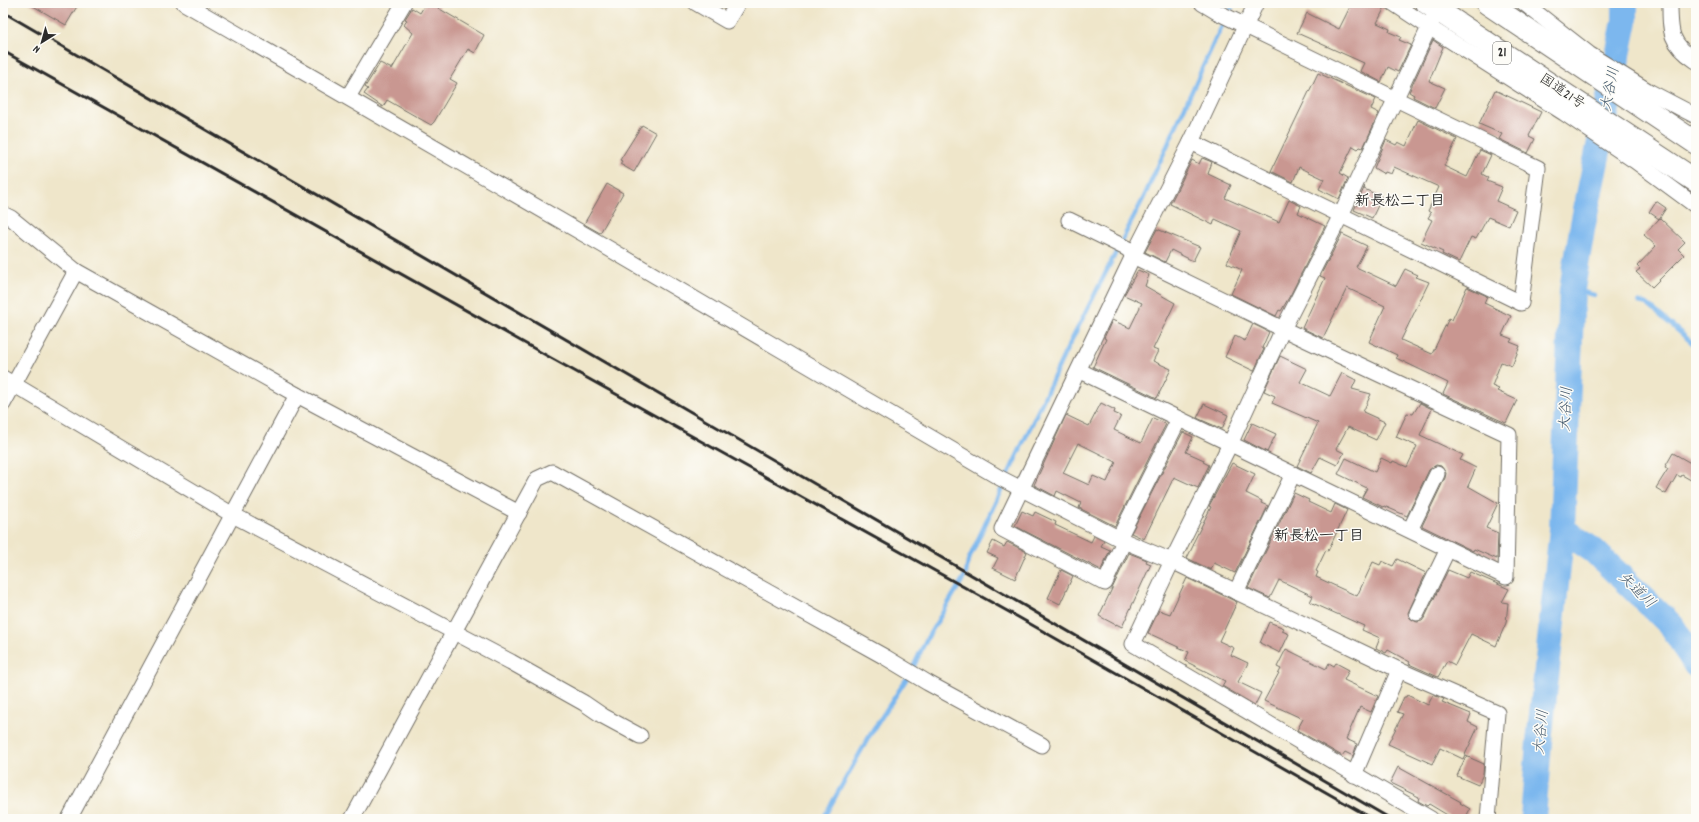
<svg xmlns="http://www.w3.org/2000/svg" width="1699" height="822" font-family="Dekko,'Klee One',sans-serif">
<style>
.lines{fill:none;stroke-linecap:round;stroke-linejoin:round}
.stream{stroke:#7cb7ee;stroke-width:4.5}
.river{stroke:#7cb7ee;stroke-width:26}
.building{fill:#c99791;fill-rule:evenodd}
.minor-casing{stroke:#706c63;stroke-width:17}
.trunk-casing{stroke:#706c63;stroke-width:24}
.minor{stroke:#fff;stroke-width:15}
.trunk{stroke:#fff;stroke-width:22}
.rail{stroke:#2b2b2b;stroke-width:3}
.labels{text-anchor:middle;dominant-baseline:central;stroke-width:3;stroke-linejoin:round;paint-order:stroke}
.shield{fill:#fdfcf7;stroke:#6a6a68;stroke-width:1}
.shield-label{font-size:13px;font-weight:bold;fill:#2b2b2b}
.street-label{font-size:14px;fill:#2b2b2b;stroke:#fdfcf7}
.water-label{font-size:15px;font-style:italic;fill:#475c6f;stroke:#fdfcf7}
.neighbourhood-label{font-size:15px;font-weight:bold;fill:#2b2b2b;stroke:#fdfcf7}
</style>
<rect width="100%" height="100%" fill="#fdfcf7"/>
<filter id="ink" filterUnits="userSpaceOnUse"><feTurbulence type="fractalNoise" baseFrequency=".025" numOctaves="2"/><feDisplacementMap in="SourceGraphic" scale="8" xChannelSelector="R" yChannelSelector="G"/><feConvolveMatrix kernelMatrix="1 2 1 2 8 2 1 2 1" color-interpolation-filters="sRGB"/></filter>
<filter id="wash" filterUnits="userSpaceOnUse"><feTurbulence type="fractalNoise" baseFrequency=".012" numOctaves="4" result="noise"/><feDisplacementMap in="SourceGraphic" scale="16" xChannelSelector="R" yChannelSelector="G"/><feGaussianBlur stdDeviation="0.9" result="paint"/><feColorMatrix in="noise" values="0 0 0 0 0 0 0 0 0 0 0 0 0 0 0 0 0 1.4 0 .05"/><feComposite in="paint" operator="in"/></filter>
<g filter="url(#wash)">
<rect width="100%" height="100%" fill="#efe6ca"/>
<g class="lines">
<g class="stream">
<polyline points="1572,289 1594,295"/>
<polyline points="1639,302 1647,304 1696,346"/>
<polyline points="823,819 870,735 911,672 926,640 966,574 968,561 1064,355 1144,197 1215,40 1234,3"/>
</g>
<g class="river">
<polyline points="1562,529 1594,551 1672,626 1696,665"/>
<polyline points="1533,819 1539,742 1562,529 1572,289 1583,224 1625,21 1625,3"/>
</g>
</g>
<g id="blocks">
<g class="building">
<polygon points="28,3 79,3 66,25"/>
<polygon points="426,3 440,3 438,8 484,35 475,53 468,49 450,79 457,83 434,122 431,125 387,100 383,107 364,94 368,89 365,87 380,63 392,69 413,33 404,25 407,20 405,19 412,8 420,13"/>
<polygon points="1352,3 1384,3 1385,7 1377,23 1390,29 1389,32 1401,37 1399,40 1411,45 1398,72 1388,67 1381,82 1360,71 1364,63 1297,33 1307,13 1339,29"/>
<polygon points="1433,40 1443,47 1429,81 1445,88 1435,108 1413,97 1414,95 1409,92"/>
<polygon points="1318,73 1376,99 1371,109 1379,113 1363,148 1360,147 1358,149 1353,146 1340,173 1348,178 1339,199 1319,189 1324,179 1299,167 1293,182 1271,171"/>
<polygon points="1495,90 1541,112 1529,136 1535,139 1528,153 1499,139 1502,134 1479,124"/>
<polygon points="1418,120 1457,139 1444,166 1467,177 1480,150 1491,155 1482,174 1489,178 1487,181 1502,187 1496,201 1516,210 1509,226 1488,217 1476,239 1471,237 1459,262 1442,254 1443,252 1421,242 1432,220 1428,218 1431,213 1428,211 1439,187 1394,167 1391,174 1385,172 1384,174 1374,168 1386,140 1396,145 1398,142 1406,146"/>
<polygon points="642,125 656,133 634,172 620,164 622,161 620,160"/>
<polygon points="1202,158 1212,162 1208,174 1231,185 1225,198 1279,222 1289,200 1301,206 1298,213 1325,226 1291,294 1281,311 1279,310 1276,316 1231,294 1242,270 1227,263 1241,231 1215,219 1213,225 1170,204 1192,160 1199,164"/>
<polygon points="607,184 623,193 600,233 584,224"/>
<polygon points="1365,186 1364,189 1382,197 1372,218 1354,210"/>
<polygon points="1656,201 1666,208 1659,219 1649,212"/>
<polygon points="1660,218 1685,242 1678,249 1684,255 1652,287 1636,272 1640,269 1637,266 1656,246 1644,235"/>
<polygon points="1157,229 1200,247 1193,261 1171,250 1165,262 1145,252"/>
<polygon points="1342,234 1367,246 1356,267 1396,286 1405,269 1418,275 1416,277 1429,282 1401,340 1432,354 1449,318 1452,320 1467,287 1487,296 1484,303 1511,316 1502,335 1512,339 1510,342 1520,346 1512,366 1501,362 1492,386 1499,389 1497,391 1517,400 1506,423 1443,394 1448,383 1396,358 1397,355 1369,342 1385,306 1347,288 1323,338 1302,328 1325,278 1320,276"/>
<polygon points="1138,270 1149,275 1145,286 1175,303 1153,349 1158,351 1153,361 1171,369 1157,398 1093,367 1106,339 1104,338 1112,320 1130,328 1142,303 1124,295"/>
<polygon points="1253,324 1269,332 1262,348 1264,349 1254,371 1225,357 1235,336 1245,341"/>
<polygon points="1280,356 1307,369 1300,382 1330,396 1342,373 1356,380 1352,389 1371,394 1363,412 1385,422 1376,440 1348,427 1336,449 1344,453 1337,465 1320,457 1311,473 1297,466 1318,423 1272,403 1275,396 1264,391"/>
<path d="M1101,403l14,7 -1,3 7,3 -7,14 27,13 12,-25 13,6 -51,102 -36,-18 2,-5 -24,-12 -2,5 -21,-11 32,-70 23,11zM1078,443l38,19 -9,20 -14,-6 -4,9 -26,-12z"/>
<polygon points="1420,403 1432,409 1420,435 1463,455 1460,460 1476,468 1468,486 1498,503 1486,528 1498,533 1497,559 1474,549 1473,551 1422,526 1445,478 1446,473 1441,466 1436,465 1429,470 1407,516 1384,506 1383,507 1362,497 1367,488 1338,474 1346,458 1375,472 1381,458 1392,463 1393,461 1407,467 1417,446 1396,437 1407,413 1413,414"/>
<polygon points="1204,404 1228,415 1222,429 1197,418"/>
<polygon points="1252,423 1276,434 1267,452 1244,440"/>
<polygon points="1183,432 1193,437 1186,452 1204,460 1203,462 1209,465 1198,488 1174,477 1144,539 1131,533"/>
<polygon points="1673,453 1696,466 1696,483 1682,475 1681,477 1677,475 1666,494 1656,488 1668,469 1665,467"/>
<polygon points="1232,463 1255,474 1246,493 1262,501 1261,503 1268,506 1235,573 1214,563 1211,570 1187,558 1194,544 1193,543 1211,507 1209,506"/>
<polygon points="1294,493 1309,500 1308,502 1331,513 1335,504 1347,510 1328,551 1326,550 1316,571 1318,572 1316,577 1357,596 1373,562 1380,565 1382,561 1393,566 1397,559 1426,573 1408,613 1410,618 1417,622 1422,621 1425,617 1448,570 1467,578 1470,572 1509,589 1502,602 1508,603 1506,623 1496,646 1471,634 1455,665 1447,661 1438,677 1409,664 1410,662 1388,650 1386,653 1376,648 1380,638 1362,630 1364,626 1310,602 1313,596 1279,580 1270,598 1248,588"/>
<polygon points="1022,511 1033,516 1035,512 1056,522 1055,525 1091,542 1094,536 1104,541 1101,546 1110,550 1101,570 1015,526"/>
<polygon points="993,541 1004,547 1007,542 1027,552 1015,579 993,568 998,558 987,553"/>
<polygon points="1129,553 1147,560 1146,562 1151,564 1122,627 1116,624 1116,625 1099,616"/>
<polygon points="1061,570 1073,576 1060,604 1048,598"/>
<polygon points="1187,578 1237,602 1219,641 1234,648 1231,655 1248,663 1238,682 1261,693 1255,705 1222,686 1225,681 1185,661 1189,652 1148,633 1159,610 1170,614"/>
<polygon points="1269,622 1284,628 1282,631 1289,634 1280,653 1260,643"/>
<polygon points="1286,649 1326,669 1329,663 1334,666 1336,663 1349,670 1344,680 1378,696 1371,712 1360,707 1346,739 1357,744 1353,756 1345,752 1342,756 1297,730 1303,719 1264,701 1281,669 1277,667"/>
<polygon points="1407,695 1428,705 1433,695 1444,699 1442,702 1471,714 1468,722 1478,727 1463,759 1440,748 1432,764 1388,744 1403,714 1397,712 1404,697 1406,697"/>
<polygon points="1466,756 1484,764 1483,774 1478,785 1457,776"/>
<polygon points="1398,767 1461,802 1460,803 1470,809 1465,819 1454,819 1429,804 1427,806 1418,801 1419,797 1390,783"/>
</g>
</g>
</g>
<g filter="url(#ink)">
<use href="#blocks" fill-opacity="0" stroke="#706c63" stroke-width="1"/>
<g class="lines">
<g class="minor-casing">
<g id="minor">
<polyline points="184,3 601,244 1000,478 1124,541 1172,561 1399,670"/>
<polyline points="696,3 727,21 738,3"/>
<polyline points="1393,3 1429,27 1564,113 1635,161 1696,206"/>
<polyline points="1524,3 1589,54 1650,92 1696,116"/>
<path d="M1670,3c0,29 0,41 26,58"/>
<polyline points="348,97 404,3"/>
<polyline points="1191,142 1521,303 1538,168 1217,12 1202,3"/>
<polyline points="3,214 11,218 76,271 297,395 519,513"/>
<polyline points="1069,220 1128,249 1133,256 1283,329 1509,435 1506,577 1080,371"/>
<polyline points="3,378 233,515 511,662 584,703 603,716 640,736"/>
<polyline points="3,404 76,271"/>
<polyline points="1410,530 1437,474"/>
<polyline points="1119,538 1179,419"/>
<polyline points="1124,541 1105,583 1002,529 1133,256 1191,142 1256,3"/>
<polyline points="1236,592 1293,474"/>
<polyline points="1417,613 1448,549"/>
<polyline points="1354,775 1399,670 1497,713 1488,819"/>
<polyline points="69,819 297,395"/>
<polyline points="352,819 537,479 552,472 885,657 928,683 1042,745"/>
<polyline points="1431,819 1133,644 1172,561 1230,444 1283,329 1341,215 1433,19"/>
</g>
</g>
<g class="trunk-casing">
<g id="trunk">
<polyline points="1427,3 1696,181"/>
<polyline points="1487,3 1696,143"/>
</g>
</g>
<use href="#minor" class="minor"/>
<use href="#trunk" class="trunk"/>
<g class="rail">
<polyline points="3,12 1391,819"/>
<polyline points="3,51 551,358 1018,617 1373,819"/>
</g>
</g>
</g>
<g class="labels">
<rect class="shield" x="1493" y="42" width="18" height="22" rx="3"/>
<g class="shield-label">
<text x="1502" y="53">21</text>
</g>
<g class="street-label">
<text transform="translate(1562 92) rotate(34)">国道21号</text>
</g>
<g class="water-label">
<text transform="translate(1611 89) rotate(-79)">大谷川</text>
<text transform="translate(1567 409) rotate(-87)">大谷川</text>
<text transform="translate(1636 591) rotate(44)">矢道川</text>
<text transform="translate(1542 732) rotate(-84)">大谷川</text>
</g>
<g class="neighbourhood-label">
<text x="1400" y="202">新長松二丁目</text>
<text x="1319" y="537">新長松一丁目</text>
</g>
</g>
<rect width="1699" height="822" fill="none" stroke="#fdfcf7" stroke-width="16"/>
<g transform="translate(42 42) rotate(217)" stroke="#fdfcf7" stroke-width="3" paint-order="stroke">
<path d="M0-3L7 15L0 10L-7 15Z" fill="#2b2b2b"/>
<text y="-6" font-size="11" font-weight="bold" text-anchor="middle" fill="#2b2b2b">N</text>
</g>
</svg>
